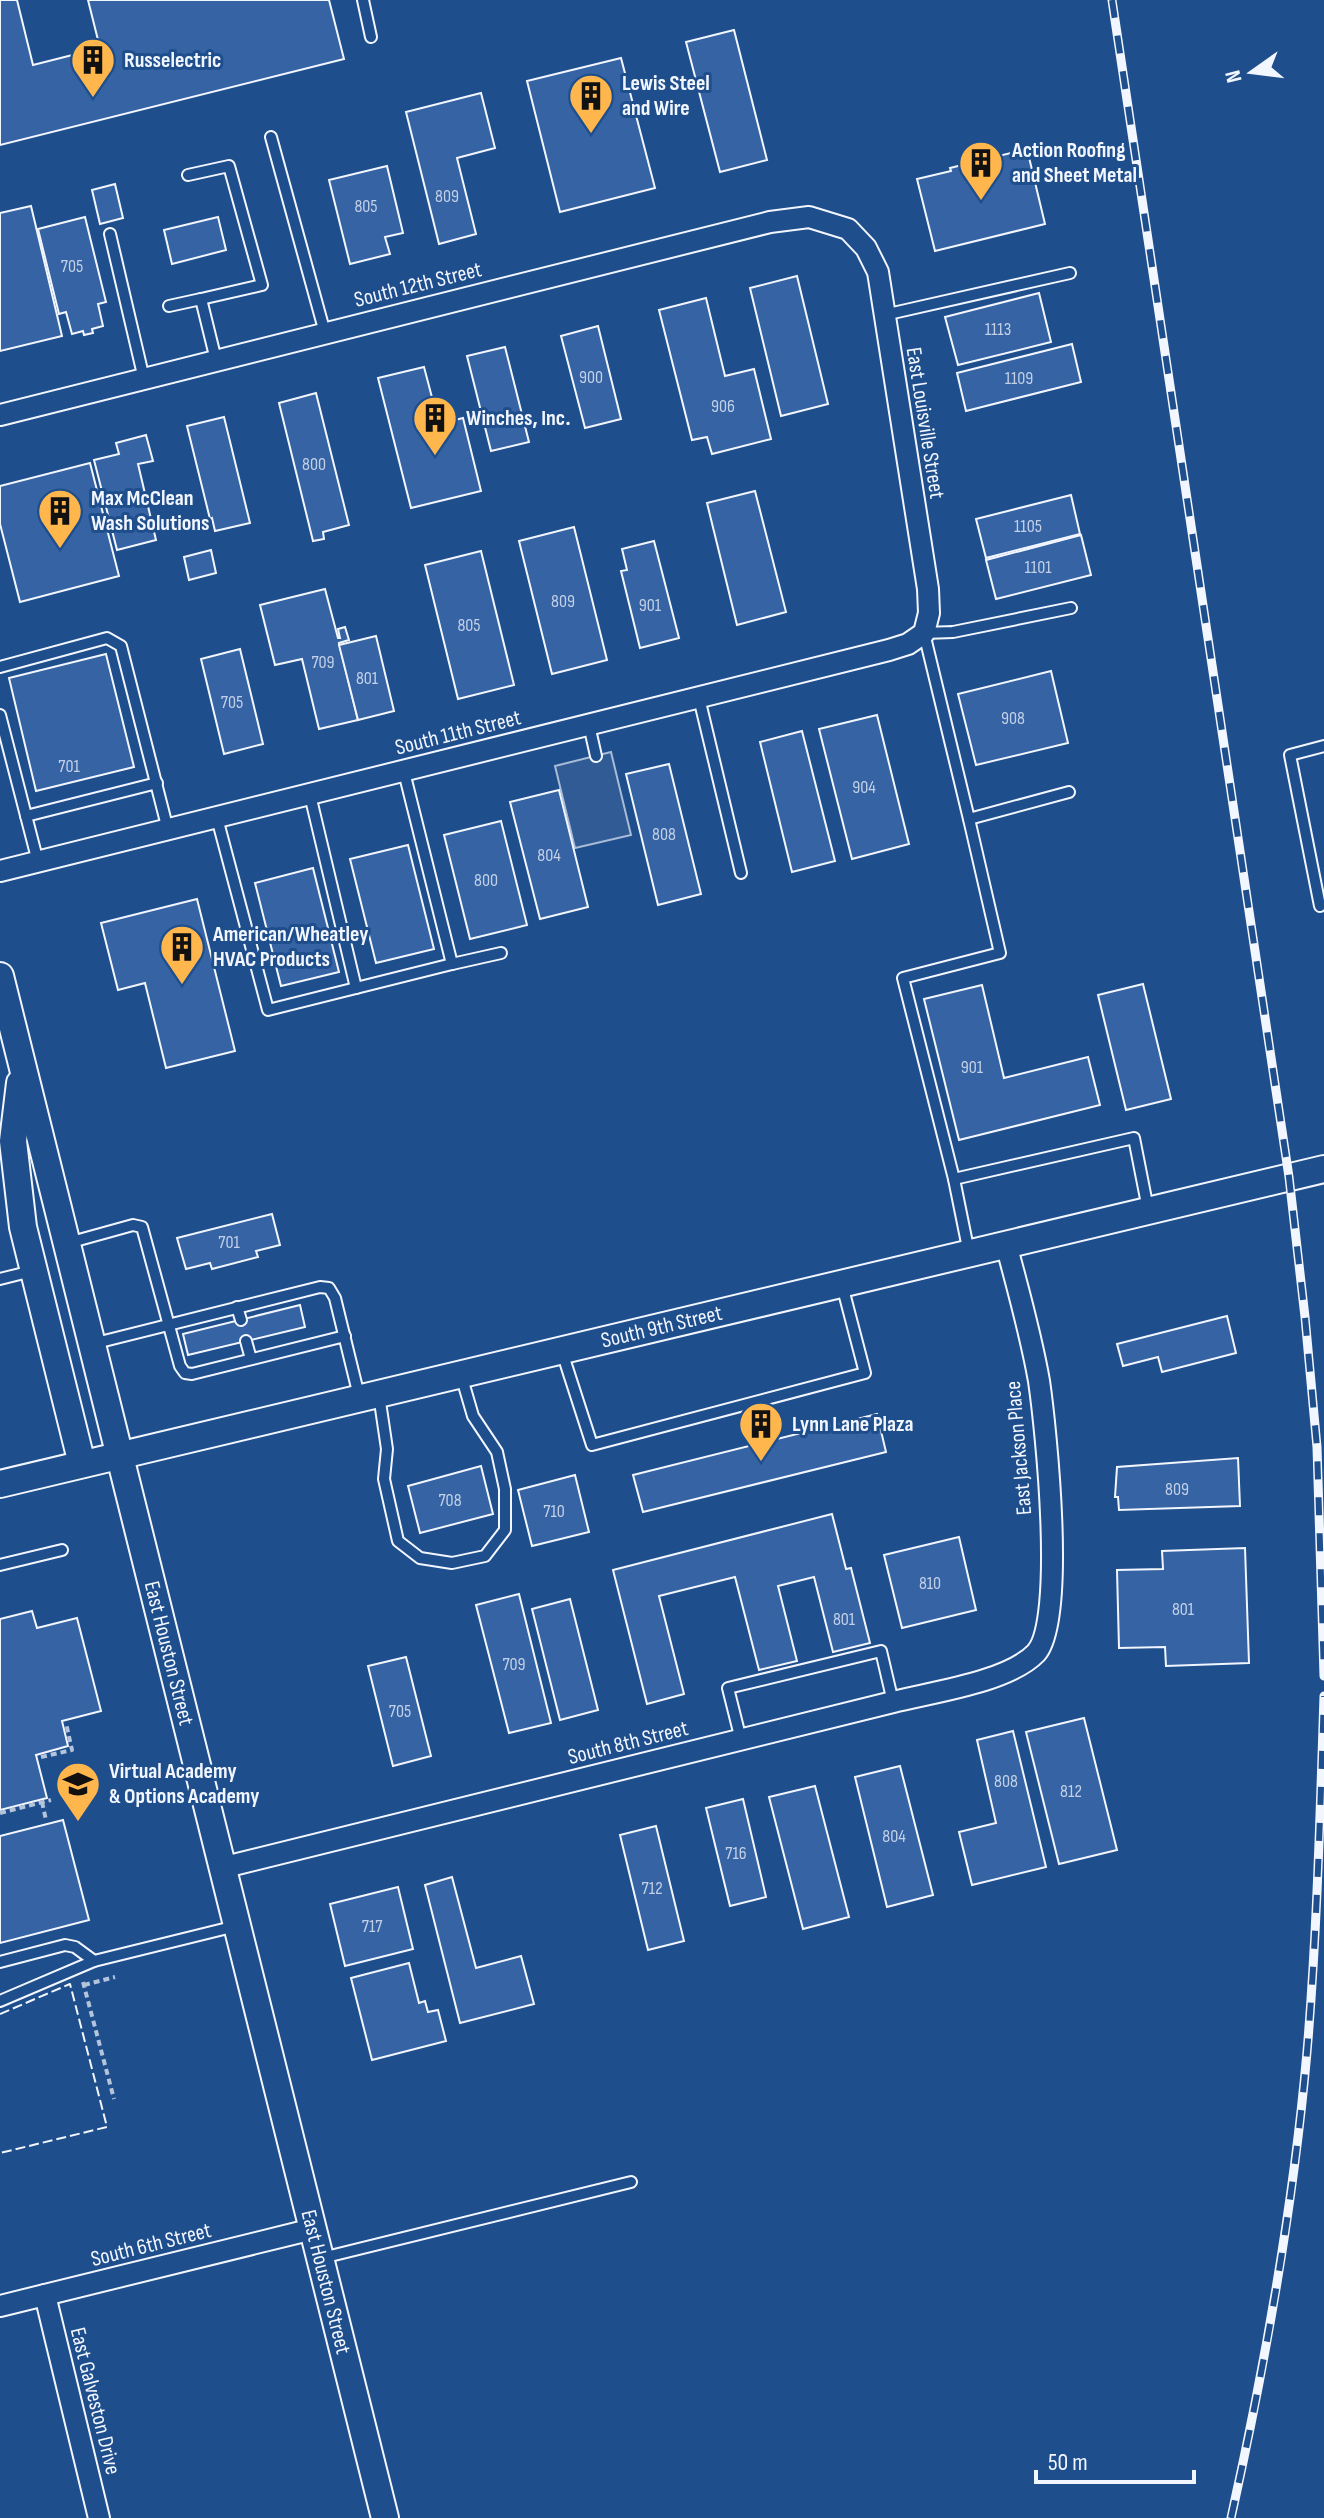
<svg xmlns="http://www.w3.org/2000/svg" width="1324" height="2518" font-family="'Sofia Sans Condensed',sans-serif">
<style>
.parking{fill:#305b95;stroke:#a8bbd7;stroke-width:2}
.building{fill:#3563a3;stroke:#f2f6ff;stroke-width:2}
.lines{fill:none;stroke-linecap:round;stroke-linejoin:round}
.lane-casing{stroke:#f2f6ff;stroke-width:14}
.street-casing{stroke:#f2f6ff;stroke-width:24}
.secondary-casing{stroke:#f2f6ff;stroke-width:30}
.path{stroke:#b3c4dc;stroke-width:4;stroke-dasharray:6 4;stroke-linecap:butt}
.lane{stroke:#1f4e8c;stroke-width:10}
.street{stroke:#1f4e8c;stroke-width:20}
.secondary{stroke:#1f4e8c;stroke-width:26}
.rail-casing{stroke:#f2f6ff;stroke-width:9}
.rail{stroke:#1f4e8c;stroke-width:6;stroke-dasharray:18;stroke-linecap:butt}
.fence{stroke:#f2f6ff;stroke-width:2;stroke-dasharray:10 4;stroke-linecap:butt}
.labels{text-anchor:middle;dominant-baseline:central;stroke-width:6;stroke-linejoin:round;paint-order:stroke}
.number-label{font-size:18px;fill:#c3d1e8}
.poi-label{font-size:22px;font-weight:bold;fill:#f2f6ff;stroke:#1f4e8c;text-anchor:start}
.street-label{font-size:22px;fill:#f2f6ff;stroke:#1f4e8c}
</style>
<rect width="100%" height="100%" fill="#1f4e8c"/>
<polygon class="parking" points="611,752 631,835 575,848 555,766"/>
<g class="building">
<polygon points="0,0 17,0 33,65 100,48 88,0 329,0 344,59 0,145"/>
<polygon points="734,30 767,160 720,172 686,42"/>
<polygon points="621,58 655,188 560,212 527,81"/>
<polygon points="481,93 495,148 457,158 476,234 439,244 406,112"/>
<polygon points="1027,149 1045,224 935,251 917,179 951,171 950,168"/>
<polygon points="387,166 403,233 385,237 390,254 350,264 329,180"/>
<polygon points="115,184 123,218 100,224 92,190"/>
<polygon points="31,206 62,336 0,351 0,213"/>
<polygon points="85,217 106,302 98,304 103,326 92,329 93,333 84,335 83,331 72,334 66,312 59,314 38,229"/>
<polygon points="218,217 226,250 172,264 164,230"/>
<polygon points="797,276 828,404 781,416 750,288"/>
<polygon points="1039,293 1051,342 958,365 945,317"/>
<polygon points="706,298 725,376 754,369 771,439 712,454 707,437 692,440 659,310"/>
<polygon points="598,326 621,419 585,428 561,336"/>
<polygon points="1072,344 1081,382 966,411 957,373"/>
<polygon points="505,347 529,442 491,451 467,356"/>
<polygon points="424,367 439,424 463,418 481,491 411,508 378,378"/>
<polygon points="316,393 349,525 323,532 324,539 313,541 279,403"/>
<polygon points="224,417 250,523 215,531 212,518 210,519 187,426"/>
<polygon points="146,435 153,461 138,464 156,540 117,550 94,460 119,454 116,443"/>
<polygon points="90,463 119,576 20,602 0,524 0,486"/>
<polygon points="755,491 786,612 737,625 707,503"/>
<polygon points="1071,495 1080,534 986,558 976,519"/>
<polygon points="574,527 607,660 552,674 519,541"/>
<polygon points="1081,535 1091,575 996,599 986,560"/>
<polygon points="654,541 679,638 640,648 621,571 627,570 622,549"/>
<polygon points="211,550 216,573 189,580 184,557"/>
<polygon points="481,551 514,685 458,699 425,565"/>
<polygon points="325,589 338,638 340,638 338,629 345,627 349,640 339,643 358,720 319,729 302,659 275,665 260,605"/>
<polygon points="376,636 394,711 358,720 339,645"/>
<polygon points="240,649 263,744 224,754 201,659"/>
<polygon points="106,654 134,767 36,791 9,678"/>
<polygon points="1051,671 1068,743 976,765 958,694"/>
<polygon points="877,715 909,844 852,859 819,729"/>
<polygon points="802,731 835,861 792,872 760,742"/>
<polygon points="669,764 701,894 658,905 626,774"/>
<polygon points="559,790 588,907 540,919 510,802"/>
<polygon points="501,821 527,925 470,939 444,835"/>
<polygon points="408,845 434,949 376,963 350,859"/>
<polygon points="313,868 339,972 281,986 255,883"/>
<polygon points="197,899 235,1051 166,1068 145,983 118,990 101,923"/>
<polygon points="1143,984 1171,1099 1126,1110 1098,995"/>
<polygon points="982,985 1004,1078 1088,1057 1100,1105 959,1140 924,999"/>
<polygon points="272,1214 280,1245 256,1251 258,1257 212,1269 210,1263 186,1269 177,1238"/>
<polygon points="300,1305 305,1327 188,1355 183,1334"/>
<polygon points="1227,1316 1236,1353 1162,1372 1158,1357 1123,1366 1117,1344"/>
<polygon points="877,1414 886,1452 643,1512 633,1475"/>
<polygon points="1238,1458 1240,1506 1119,1510 1118,1497 1115,1497 1117,1467"/>
<polygon points="481,1466 493,1514 420,1533 408,1486"/>
<polygon points="575,1475 589,1532 532,1546 518,1490"/>
<polygon points="832,1514 846,1569 851,1568 870,1643 833,1652 814,1577 778,1586 797,1661 759,1670 735,1577 659,1596 684,1694 647,1704 613,1570"/>
<polygon points="959,1537 976,1610 902,1628 884,1555"/>
<polygon points="1245,1548 1249,1663 1166,1666 1165,1647 1119,1648 1117,1570 1163,1569 1162,1551"/>
<polygon points="519,1594 551,1723 509,1733 476,1605"/>
<polygon points="570,1599 598,1710 560,1720 532,1609"/>
<polygon points="32,1611 37,1628 77,1618 101,1711 62,1721 68,1746 36,1755 47,1798 0,1810 0,1619"/>
<polygon points="406,1657 431,1756 393,1766 368,1666"/>
<polygon points="1084,1718 1117,1850 1059,1864 1026,1732"/>
<polygon points="1013,1731 1046,1867 972,1885 959,1832 996,1823 977,1740"/>
<polygon points="900,1766 933,1895 887,1907 855,1777"/>
<polygon points="815,1786 849,1917 803,1929 769,1797"/>
<polygon points="743,1799 766,1897 730,1906 706,1808"/>
<polygon points="63,1820 89,1920 0,1943 0,1836"/>
<polygon points="656,1826 684,1941 648,1950 620,1835"/>
<polygon points="452,1877 476,1968 521,1956 534,2004 460,2023 425,1885"/>
<polygon points="398,1887 413,1949 345,1966 330,1904"/>
<polygon points="409,1963 419,2003 425,2001 428,2012 438,2010 446,2041 372,2060 351,1978"/>
</g>
<g class="lines">
<g class="lane-casing">
<g id="lane">
<polyline points="363,0 371,37"/>
<polyline points="271,137 325,333"/>
<polyline points="188,175 229,166 262,285 201,299"/>
<polyline points="110,234 144,379"/>
<polyline points="169,306 201,299 216,360"/>
<polyline points="884,315 1070,273"/>
<polyline points="0,667 107,638 121,646 168,830"/>
<polyline points="699,698 741,873"/>
<polyline points="0,715 38,862"/>
<polyline points="589,725 596,756"/>
<polyline points="404,772 452,964 501,953"/>
<polyline points="1069,792 969,819 924,633 953,632 1071,608"/>
<polyline points="26,816 157,783"/>
<polyline points="217,818 268,1010 356,988 310,795"/>
<polyline points="1320,906 1290,755 1324,746"/>
<polyline points="356,988 452,964"/>
<polyline points="954,1179 903,978 1000,953 969,819"/>
<polyline points="68,1243 133,1225 142,1227 180,1366 185,1373 192,1374 345,1336"/>
<polyline points="969,1253 954,1179 1134,1138 1148,1209"/>
<polyline points="0,1279 32,1271"/>
<polyline points="237,1307 241,1320"/>
<polyline points="246,1341 251,1359"/>
<polyline points="92,1344 320,1287 329,1288 335,1298 359,1396"/>
<polyline points="562,1352 592,1445 865,1373 842,1285"/>
<polyline points="379,1395 387,1449 384,1479 398,1541 420,1558 452,1563 485,1556 505,1530 505,1489 497,1452 473,1416 461,1375"/>
<polyline points="0,1565 62,1550"/>
<polyline points="741,1740 728,1688 881,1651 893,1702"/>
<polyline points="0,1962 65,1945 75,1947 94,1961"/>
<polyline points="0,2001 94,1961 236,1926"/>
<polyline points="322,2258 631,2182"/>
</g>
</g>
<g class="street-casing">
<g id="street">
<polyline points="0,415 770,222 809,217 848,229 866,248 878,272 928,589 929,613 924,633 908,644 889,650 0,871"/>
<path d="M221,1868l672,-166c40,-10 115,-20 143,-49 30,-33 10,-224 3,-272 -8,-46 -21,-92 -33,-137"/>
<polyline points="45,2295 99,2518"/>
<polyline points="0,2306 313,2229"/>
</g>
</g>
<g class="secondary-casing">
<g id="secondary">
<path id="s1" d="M0,976l385,1542"/>
<polyline points="20,1083 13,1141 23,1227 82,1464"/>
<path id="s2" d="M0,1484l1324,-315"/>
</g>
</g>
<g class="path">
<polyline points="41,1757 72,1750 66,1723"/>
<polyline points="42,1802 46,1820"/>
<polyline points="0,1813 51,1800"/>
<polyline points="83,1982 114,2099"/>
<polyline points="84,1985 115,1977"/>
</g>
<use href="#lane" class="lane"/>
<use href="#street" class="street"/>
<use href="#secondary" class="secondary"/>
<g class="rail-casing">
<g id="rail">
<polyline points="1112,0 1289,1177 1305,1317 1317,1447 1324,1676"/>
<path d="M1231,2518c34,-153 62,-309 76,-466 10,-118 13,-237 17,-356"/>
</g>
</g>
<use href="#rail" class="rail"/>
<polyline class="fence" points="0,2014 70,1984 107,2127 0,2153"/>
</g>
<defs>
<g id="building-pin" transform="scale(2.3)"><path d="M0 17L-7.5 6A9.5 9.5 0 1 1 7.5 6Z" fill="#ffb74d" stroke="#1f4e8c"/><path d="M-4-6H4V6H1V3H-1V6H-4ZM-2.5-4.3h1.7v1.8h-1.7ZM.8-4.3h1.7v1.8H.8ZM-2.5-1h1.7V.8h-1.7ZM.8-1h1.7V.8H.8Z" fill="#111"/></g>
<g id="school-pin" transform="scale(2.3)"><path d="M0 17L-7.5 6A9.5 9.5 0 1 1 7.5 6Z" fill="#ffb74d" stroke="#1f4e8c"/><path d="M0-5L7-2L0 1L-7-2ZM-4 1L0 2.5L4 1V4Q0 6-4 4Z" fill="#111"/></g>
</defs>
<g fill-rule="evenodd">
<use href="#building-pin" x="93" y="60"/>
<use href="#building-pin" x="591" y="96"/>
<use href="#building-pin" x="981" y="163"/>
<use href="#building-pin" x="435" y="418"/>
<use href="#building-pin" x="60" y="511"/>
<use href="#building-pin" x="182" y="947"/>
<use href="#building-pin" x="761" y="1424"/>
<use href="#school-pin" x="78" y="1784"/>
</g>
<g class="labels">
<g class="number-label">
<text x="447" y="196">809</text>
<text x="366" y="206">805</text>
<text x="72" y="266">705</text>
<text x="998" y="329">1113</text>
<text x="591" y="377">900</text>
<text x="1019" y="378">1109</text>
<text x="723" y="406">906</text>
<text x="314" y="464">800</text>
<text x="1028" y="526">1105</text>
<text x="1038" y="567">1101</text>
<text x="563" y="601">809</text>
<text x="650" y="605">901</text>
<text x="469" y="625">805</text>
<text x="323" y="662">709</text>
<text x="367" y="678">801</text>
<text x="232" y="702">705</text>
<text x="1013" y="718">908</text>
<text x="69" y="766">701</text>
<text x="864" y="787">904</text>
<text x="664" y="834">808</text>
<text x="549" y="855">804</text>
<text x="486" y="880">800</text>
<text x="972" y="1067">901</text>
<text x="229" y="1242">701</text>
<text x="1177" y="1489">809</text>
<text x="450" y="1500">708</text>
<text x="554" y="1511">710</text>
<text x="930" y="1583">810</text>
<text x="1183" y="1609">801</text>
<text x="844" y="1619">801</text>
<text x="514" y="1664">709</text>
<text x="400" y="1711">705</text>
<text x="1006" y="1781">808</text>
<text x="1071" y="1791">812</text>
<text x="894" y="1836">804</text>
<text x="736" y="1853">716</text>
<text x="652" y="1888">712</text>
<text x="372" y="1926">717</text>
</g>
<g class="poi-label">
<text x="124" y="60">Russelectric</text>
<text x="622" y="83">Lewis Steel<tspan x="622" dy="25">and Wire</tspan></text>
<text x="1012" y="150">Action Roofing<tspan x="1012" dy="25">and Sheet Metal</tspan></text>
<text x="466" y="418">Winches, Inc.</text>
<text x="91" y="498">Max McClean<tspan x="91" dy="25">Wash Solutions</tspan></text>
<text x="213" y="934">American/Wheatley<tspan x="213" dy="25">HVAC Products</tspan></text>
<text x="792" y="1424">Lynn Lane Plaza</text>
<text x="109" y="1771">Virtual Academy<tspan x="109" dy="25">&amp; Options Academy</tspan></text>
</g>
<g class="street-label">
<text transform="translate(418 285) rotate(-14)">South 12th Street</text>
<text transform="translate(925 423) rotate(81)">East Louisville Street</text>
<text transform="translate(458 733) rotate(-14)">South 11th Street</text>
<text stroke="none"><textPath href="#s2" startOffset="680">South 9th Street</textPath></text>
<text transform="translate(1019 1448) rotate(-95)">East Jackson Place</text>
<text stroke="none"><textPath href="#s1" startOffset="698">East Houston Street</textPath></text>
<text transform="translate(628 1743) rotate(-14)">South 8th Street</text>
<text transform="translate(151 2245) rotate(-14)">South 6th Street</text>
<text stroke="none"><textPath href="#s1" startOffset="1346">East Houston Street</textPath></text>
<text transform="translate(95 2401) rotate(76)">East Galveston Drive</text>
</g>
</g>
<g transform="translate(1252 72) rotate(256)" stroke="#1f4e8c" stroke-width="6" paint-order="stroke">
<path d="M0-6L14 30L0 20L-14 30Z" fill="#f2f6ff"/>
<text y="-12" font-size="22" font-weight="bold" text-anchor="middle" fill="#f2f6ff">N</text>
</g>
<path d="M1036 2470v12h158v-12" fill="none" stroke="#f2f6ff" stroke-width="4"/>
<text x="1048" y="2470" font-size="24" fill="#f2f6ff" stroke="#1f4e8c" stroke-width="6" paint-order="stroke">50 m</text>
</svg>
